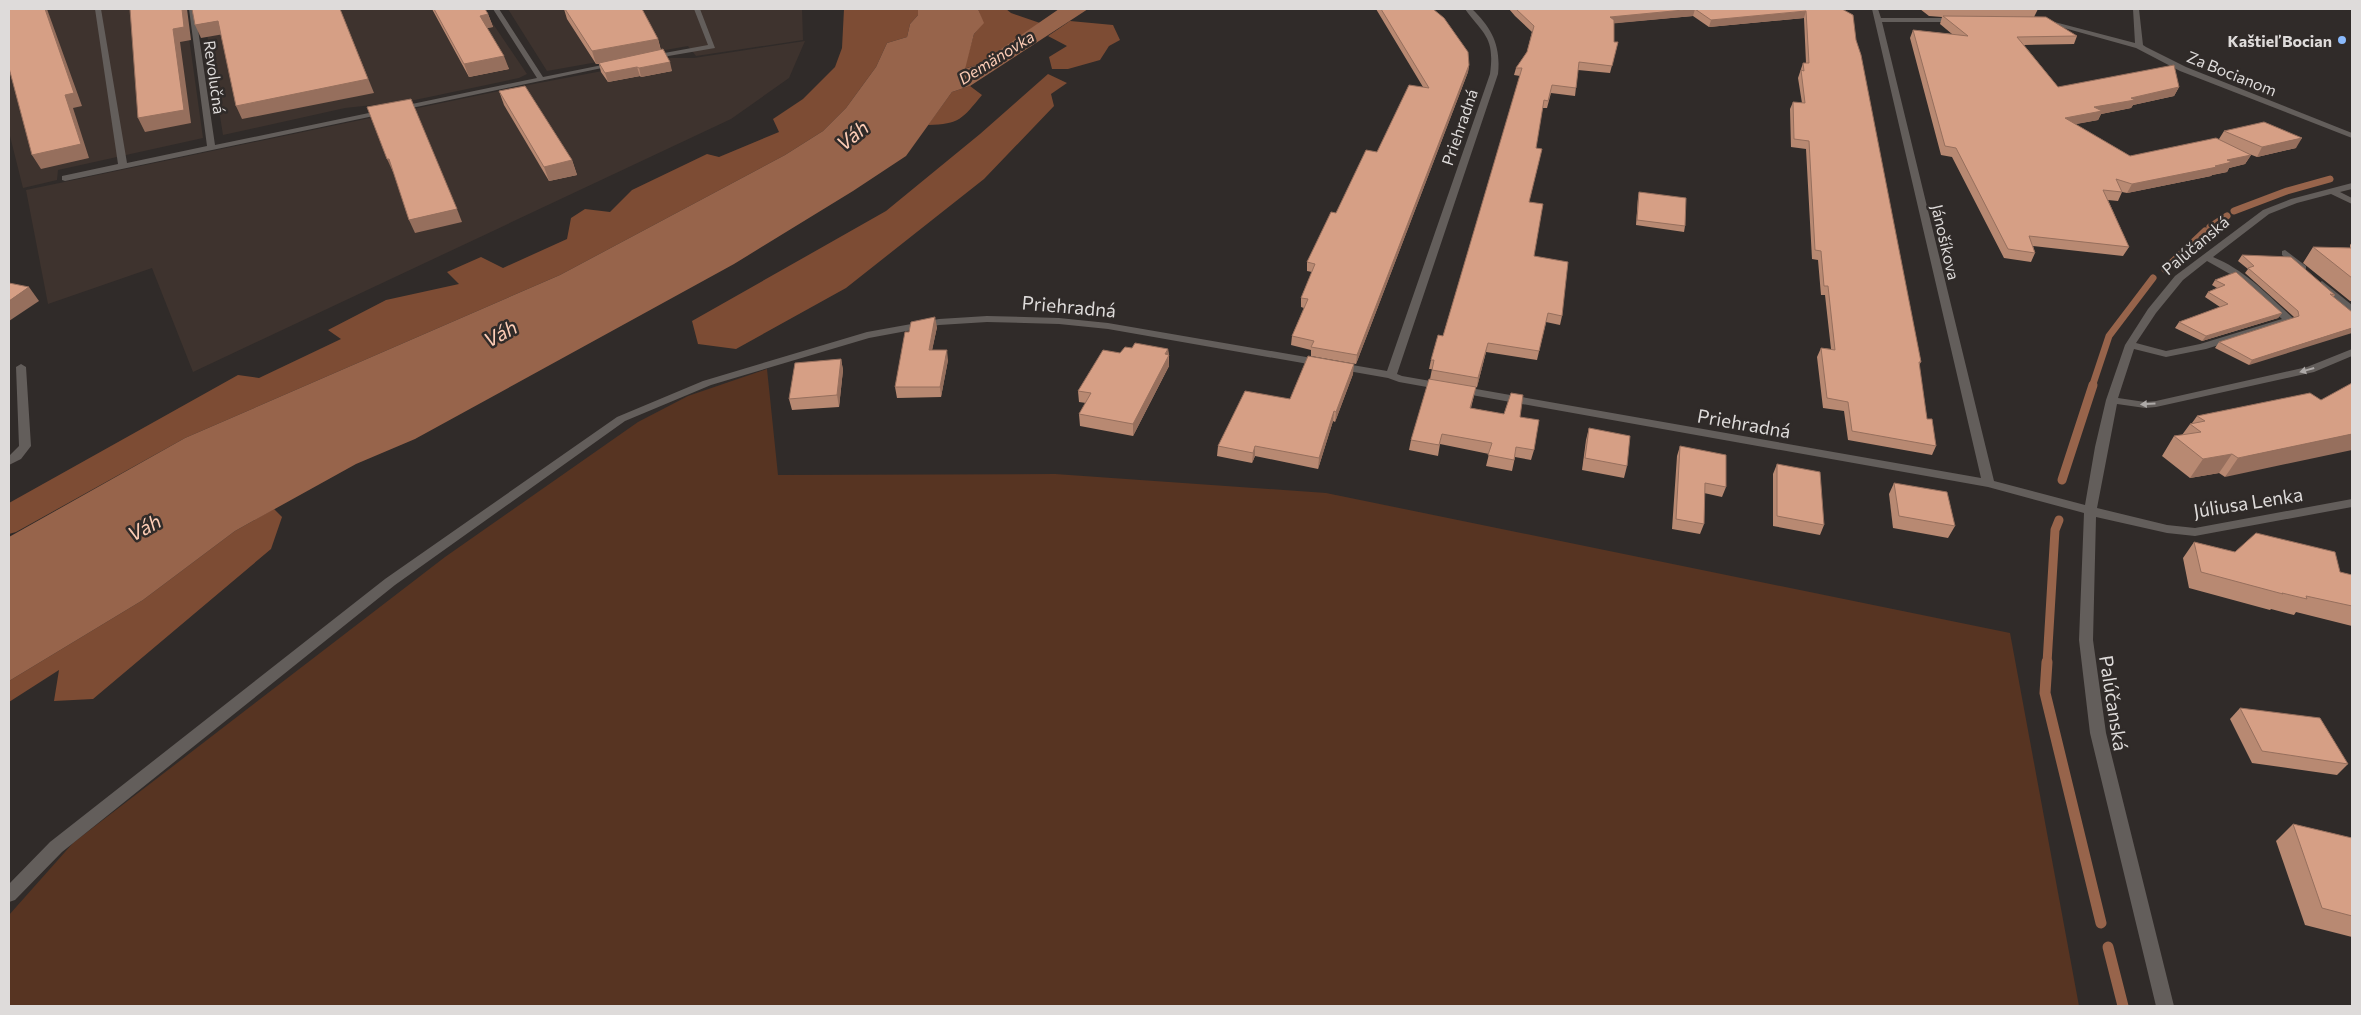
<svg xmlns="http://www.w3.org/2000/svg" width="2361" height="1015" font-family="Commissioner,sans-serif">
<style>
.built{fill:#3e332e}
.green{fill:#573422}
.forest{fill:#7d4c34}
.water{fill:#97644b}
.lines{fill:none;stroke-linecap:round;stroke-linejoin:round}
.stream-far2{stroke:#97644b;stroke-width:7}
.stream-far1{stroke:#97644b;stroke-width:9}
.stream{stroke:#97644b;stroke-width:11}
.minor{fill:#635e5b;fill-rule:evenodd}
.wall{fill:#b88972}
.shaded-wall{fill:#966f5d}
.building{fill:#d69f85;stroke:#966f5d}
.oneway{fill:#ada9a7}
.poi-dot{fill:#8abafc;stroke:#302b29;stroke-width:2}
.labels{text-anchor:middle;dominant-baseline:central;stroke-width:5;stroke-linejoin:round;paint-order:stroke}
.far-poi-label{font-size:16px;font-weight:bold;fill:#dedbda;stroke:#302b29;text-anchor:end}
.far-water-label{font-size:16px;font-style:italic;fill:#fdcdb6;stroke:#302b29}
.far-street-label{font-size:16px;fill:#dedbda;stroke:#302b29}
.street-label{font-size:19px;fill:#dedbda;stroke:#302b29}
.water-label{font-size:20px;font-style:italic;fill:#fdcdb6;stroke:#302b29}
</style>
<rect width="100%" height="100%" fill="#302b29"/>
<g class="built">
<polygon points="9,9 185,9 203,138 58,170 57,180 23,188 9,132"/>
<polygon points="203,9 483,9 527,74 519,78 410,101 345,108 223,135"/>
<polygon points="508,9 802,9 803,40 696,56 688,46 547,71"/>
<polygon points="805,41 789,78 731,119 193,372 152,268 48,304 26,190 523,86 671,58 694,58"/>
</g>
<polygon class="green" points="767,369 778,475 1055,474 1326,493 2010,633 2079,1006 9,1006 9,915 73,843 445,557 638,422 688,396"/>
<g class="forest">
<polygon points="844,9 918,9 918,15 910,24 907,37 887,43 876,67 846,108 823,131 785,155 560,275 185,438 16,532 9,534 9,503 238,375 259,378 341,339 328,330 386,300 459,284 447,272 481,257 503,268 567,239 571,218 585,209 610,212 632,190 707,154 719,157 779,132 773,119 803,99 835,67 842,48"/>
<polygon points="978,9 1006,9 1011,13 1040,23 979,64 964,69 974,34 983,23"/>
<polygon points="1070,21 1113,25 1120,40 1109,46 1100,60 1068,69 1052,69 1049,57 1067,46 1048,36"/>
<polygon points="1048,74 1067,83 1051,94 1054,106 984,179 846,288 736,349 698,344 692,321 886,211 980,134"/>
<path d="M970,86l12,9c-20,24 -22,29 -54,30l24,-33z"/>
<polygon points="274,509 282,517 271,549 93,699 54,701 59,670 9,702 9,681 143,600 235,531"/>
</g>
<polygon class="water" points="918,9 978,9 984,23 974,34 965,69 979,64 1059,9 1088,9 970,86 952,92 906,156 853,191 734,264 415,439 356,464 235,531 143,600 9,681 9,537 185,438 560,275 785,155 823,131 846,108 876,67 887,43 907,37 910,24 918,15"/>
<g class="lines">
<g class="stream-far2">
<polyline points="2234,211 2287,191 2330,179"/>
<polyline points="2210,227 2227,216"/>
<polyline points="2165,269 2205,231"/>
<polyline points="2092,387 2109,336 2153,278"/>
</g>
<g class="stream-far1">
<polyline points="2062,480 2093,385"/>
<polyline points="2047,663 2055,530 2059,520"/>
</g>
<g class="stream">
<polyline points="2047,662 2045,693 2101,923"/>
<polyline points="2108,947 2123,1006"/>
</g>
<g class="minor">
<polygon points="95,9 101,9 127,163 207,146 189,9 195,9 215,145 537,78 493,9 499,9 543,77 617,62 621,64 65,181 62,180 62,176 118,164"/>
<polygon points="694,9 700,9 715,48 645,60 644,58 648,56 708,45"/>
<path d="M1465,9h7c20,19 29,37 26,65l-101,300 5,2 579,102 -109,-469h6l3,9h77l4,2 -4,2h-76l112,459 91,24 10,-58 11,-47 19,-55 23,-36 27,-33 88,-66 28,-11 61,-16v6l-12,3 12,6v6l-21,-10 -34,9 -28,11 -56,43c32,13 55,38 80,61v4l-87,27 -40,8 -32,-8 -16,49 27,4 11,-1 151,-34 45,-18v7l-38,16 -158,35 -11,1 -28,-4 -20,104 70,17 28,3 157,-29v8l-157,29 -28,-3 -71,-16 -3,123 13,93 68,273h-18l-66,-273 -11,-93 5,-127 -96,-26 -589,-105 -11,-4 -280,-49 -49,-5 -72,-2 -48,3 -70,13 -158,47 -86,36 -230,164 -333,267 -47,48 -6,2v-18l41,-42 335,-263 232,-162 86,-36 164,-49 72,-13 48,-3 72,2 49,5 279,48 103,-297c5,-37 -6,-39 -25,-65zM2207,261l30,17 45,41 -82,25 -34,7 -30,-8 20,-30 27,-33z"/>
<polygon points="2133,9 2139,9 2143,45 2146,47 2186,67 2352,133 2352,138 2180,71 2136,48 2039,21 2043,19 2135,43"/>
<polygon points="2285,250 2306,266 2306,270 2300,270 2282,255 2282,251"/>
<polygon points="2322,281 2352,305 2352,313 2348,312 2318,286 2317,284"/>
<polygon points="21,364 26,367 31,446 21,459 9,465 9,456 19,446 16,367"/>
</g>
</g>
<g class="wall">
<polygon points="432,9 485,9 488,14 493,27 487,28 509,69 469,77"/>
<polygon points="564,9 642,9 658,39 661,50 672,71 641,77 640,76 608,82 601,72 599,64 596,64 567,19"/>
<polygon points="1376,9 1433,9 1469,65 1468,72 1356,364 1311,356 1311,350 1291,345 1292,336 1304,308 1301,307 1301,298 1312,272 1307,271 1307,262 1336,213 1377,152 1423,87"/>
<polygon points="1509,9 1842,9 1856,40 1921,362 1919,365 1927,419 1936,446 1932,455 1848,440 1844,411 1823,408 1817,357 1821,348 1831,349 1825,295 1821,295 1818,260 1812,259 1806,149 1791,147 1790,109 1793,102 1802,103 1798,78 1803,63 1806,63 1804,18 1709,27 1693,16 1614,23 1614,42 1618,42 1610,73 1578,70 1575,96 1551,93 1547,108 1542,108 1536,148 1540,157 1529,202 1534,256 1562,316 1560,325 1546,322 1537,360 1486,352 1477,387 1476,387 1471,408 1520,417 1534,450 1531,460 1515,457 1512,471 1486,466 1489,454 1440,444 1438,456 1409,450 1411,440 1430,379 1432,369 1429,369 1431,360 1443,336 1520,76 1514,75 1516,68 1527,52 1532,32 1515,16"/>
<polygon points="1920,9 2038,9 2034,17 2077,36 2074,44 2024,45 2058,87 2179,87 2174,96 2133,105 2131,108 2101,114 2098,120 2075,124 2130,156 2219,139 2224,131 2296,148 2257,157 2244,152 2251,155 2245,164 2229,168 2227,172 2212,175 2211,176 2127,193 2122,192 2118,201 2108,200 2129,247 2123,256 2033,246 2035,253 2031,262 2004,258 1952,157 1941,155 1910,38 1913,30 1952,34 1940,24 1942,17 1929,16"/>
<polygon points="499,91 572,160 577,175 549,181 504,105"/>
<polygon points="1639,192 1685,226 1684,232 1636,225 1638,197"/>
<polygon points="2352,242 2352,301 2350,301 2303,263 2313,247 2350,248 2350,245"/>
<polygon points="2242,255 2335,295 2333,297 2249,365 2215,348 2219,342 2294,318 2294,317 2245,273 2248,269 2238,261"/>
<polygon points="2215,280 2282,313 2278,318 2202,341 2175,328 2179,322 2220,307 2205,297 2208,292 2217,288 2212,285"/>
<polygon points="937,327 932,350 948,360 941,397 897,398 895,387 909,332"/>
<polygon points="1132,348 1168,349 1169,355 1169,366 1133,436 1080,426 1079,414 1086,403 1079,402 1078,391 1120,353"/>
<polygon points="841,359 843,370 839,407 792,410 789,399"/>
<polygon points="1353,374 1335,422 1333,421 1318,469 1255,456 1252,463 1217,456 1218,446 1290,399"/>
<polygon points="2310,393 2225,477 2219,473 2190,478 2162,456 2174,436 2182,435 2190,424 2192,423 2197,416"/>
<polygon points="1589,428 1627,466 1624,478 1582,470 1586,440"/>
<polygon points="1680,446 1726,487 1722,497 1704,493 1704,524 1700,534 1672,529 1677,456"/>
<polygon points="1777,464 1824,525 1820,535 1773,526 1773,474"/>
<polygon points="1894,483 1955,526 1948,538 1893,528 1889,494"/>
<polygon points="2194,542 2235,552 2340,572 2352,575 2352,626 2296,612 2294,615 2271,609 2270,610 2189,588 2183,558"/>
<polygon points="2240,708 2348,764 2337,775 2252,763 2230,719"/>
<polygon points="2293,824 2352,838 2352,937 2305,925 2276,841"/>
</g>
<g class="shaded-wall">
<polygon points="45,9 47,9 82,106 73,108 89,158 41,169 32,155"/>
<polygon points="182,9 189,9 187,9 191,40 180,42 191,123 145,132 138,118 173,29"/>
<polygon points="340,9 374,93 242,119 236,106"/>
<polygon points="1695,9 1693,16 1608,24 1610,17"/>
<polygon points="1806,11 1804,18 1709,27 1711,20"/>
<polygon points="488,14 493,27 484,28 480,16"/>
<polygon points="218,21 224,34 201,38 195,25"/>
<polygon points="658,39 661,52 596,64 592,51"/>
<polygon points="504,56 509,69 469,77 464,64"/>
<polygon points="670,62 672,71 641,77 639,68"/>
<polygon points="1469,65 1468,72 1356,364 1357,355"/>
<polygon points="637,67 640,76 608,82 605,73"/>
<polygon points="2179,87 2174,96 2133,105 2131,108 2101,114 2098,120 2061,127 2065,118 2094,107 2131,98"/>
<polygon points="2302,138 2296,148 2257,157 2262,147"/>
<polygon points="2251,155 2245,164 2229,168 2227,172 2212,175 2211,176 2127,193 2132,184 2215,166 2227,160"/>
<polygon points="387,159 389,159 394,172 393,172"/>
<polygon points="572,160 577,175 549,181 544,167"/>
<polygon points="457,209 462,222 415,233 409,220"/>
<polygon points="29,287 39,301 9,321 9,301"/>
<polygon points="2282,313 2278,318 2202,341 2206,336"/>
<polygon points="935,317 937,327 930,360 929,350"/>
<polygon points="2352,328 2352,333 2249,365 2252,360"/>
<polygon points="1488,343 1486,352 1477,387 1478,378"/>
<polygon points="1168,349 1169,366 1133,436 1133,424"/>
<polygon points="947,350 948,360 941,397 940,387"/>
<polygon points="841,359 843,370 839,407 837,395"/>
<polygon points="1354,364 1353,374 1335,422 1336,412"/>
<polygon points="1334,411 1333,421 1318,469 1319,458"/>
<polygon points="2352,434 2352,450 2225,477 2238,458"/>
<polygon points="1255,446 1255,456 1252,463 1253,453"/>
<polygon points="2232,454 2219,473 2190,478 2203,459"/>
</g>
<g class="building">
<polygon points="9,9 45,9 74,93 65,95 81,144 32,155 9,68"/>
<polygon points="130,9 182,9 184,27 173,29 184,110 138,118"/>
<polygon points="192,9 340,9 368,79 236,106 218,21 195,25"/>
<polygon points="434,9 485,9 488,14 480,16 504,56 464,64"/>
<polygon points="565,9 642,9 658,39 592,51"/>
<polygon points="1381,9 1433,9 1444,18 1468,52 1469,65 1357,355 1311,347 1314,341 1292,336 1308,299 1301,298 1315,264 1307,262 1331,212 1336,213 1366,150 1377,152 1409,85 1429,88"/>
<polygon points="1516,9 1694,9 1610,17 1614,20 1614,42 1618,42 1612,66 1579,62 1576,88 1552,85 1548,101 1544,100 1536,148 1542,149 1529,202 1543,204 1534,256 1568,262 1562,316 1548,313 1539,351 1488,343 1478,378 1432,370 1434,360 1431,360 1438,335 1443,336 1522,68 1516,68 1527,52 1534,26"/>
<polygon points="1695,9 1842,9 1853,15 1856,40 1861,55 1921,362 1919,362 1927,419 1932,419 1936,446 1852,431 1848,402 1827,398 1821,348 1835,350 1828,286 1824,286 1821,251 1815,250 1809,141 1794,139 1793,102 1805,103 1801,70 1804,71 1803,63 1809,63 1806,11 1711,20"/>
<polygon points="1943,16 2046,17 2077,36 2017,37 2058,87 2174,65 2179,87 2131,98 2135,100 2094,107 2102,111 2065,118 2130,156 2216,138 2251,155 2227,160 2232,162 2215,166 2217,167 2132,184 2116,179 2122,192 2103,190 2129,247 2029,236 2035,253 2008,249 1956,148 1945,146 1913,30 1968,36"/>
<polygon points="663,49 670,62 639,68 637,67 605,73 599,63"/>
<polygon points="525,86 572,160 544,167 499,91"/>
<polygon points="411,99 457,209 409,220 389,159 387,159 367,107"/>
<polygon points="2264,122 2302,138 2262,147 2224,131"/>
<polygon points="1639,192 1686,198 1685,226 1637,220"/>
<polygon points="2313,247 2352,248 2352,278"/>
<polygon points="2242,255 2291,257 2335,295 2330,294 2352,312 2352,328 2252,360 2219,342 2299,316 2298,311 2248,268 2254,266"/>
<polygon points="2236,272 2282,313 2206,336 2179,322 2228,304 2208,292 2225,285 2215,280"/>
<polygon points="9,283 29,287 9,301"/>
<polygon points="935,317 929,350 947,350 940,387 895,387 905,332 909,332 911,322"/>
<polygon points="1135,343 1168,349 1165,354 1169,355 1133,424 1079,414 1091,393 1078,391 1103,350 1120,353 1125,347 1132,348"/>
<polygon points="1308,356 1354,364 1336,412 1334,411 1319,458 1255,446 1253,453 1218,446 1245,391 1290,399"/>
<polygon points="841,359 837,395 789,399 795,363"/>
<polygon points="1429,379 1476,387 1470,408 1504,414 1511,393 1523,395 1520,417 1539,420 1534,450 1516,447 1514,460 1488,455 1492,443 1442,434 1439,445 1411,440"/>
<polygon points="2352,383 2352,434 2238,458 2232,454 2203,459 2174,436 2201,432 2190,424 2205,421 2197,416 2310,393 2321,400"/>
<polygon points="1589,428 1630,436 1627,466 1585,458"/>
<polygon points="1680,446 1726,455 1726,487 1705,483 1704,524 1676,519"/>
<polygon points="1777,464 1820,472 1824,525 1777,516"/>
<polygon points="1894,483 1947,492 1955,526 1899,516"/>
<polygon points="2256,533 2335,552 2340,572 2352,575 2352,606 2306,596 2307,599 2282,593 2283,594 2201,572 2194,542 2235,552"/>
<polygon points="2240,708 2320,718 2348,764 2262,751"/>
<polygon points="2293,824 2352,838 2352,916 2322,908"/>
</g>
<defs><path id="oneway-solid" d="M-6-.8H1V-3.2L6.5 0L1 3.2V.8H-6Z" transform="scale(1.25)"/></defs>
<g class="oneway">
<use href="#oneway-solid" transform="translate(2307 370) rotate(164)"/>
<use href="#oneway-solid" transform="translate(2148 404) rotate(177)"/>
</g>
<circle class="poi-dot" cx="2342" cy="40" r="5"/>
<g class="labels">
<g class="far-poi-label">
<text x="2332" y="40">Kaštieľ Bocian</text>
</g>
<g class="far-water-label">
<text transform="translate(996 57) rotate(-32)">Demänovka</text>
</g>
<g class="far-street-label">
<text transform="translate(2232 73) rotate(22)">Za Bocianom</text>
<text transform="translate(215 77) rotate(82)">Revolučná</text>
<text transform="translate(1459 127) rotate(-71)">Priehradná</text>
<text transform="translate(1946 242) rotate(77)">Jánošíkova</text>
<text transform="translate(2195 245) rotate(-40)">Palúčanská</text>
</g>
<g class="street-label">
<text transform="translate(1069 306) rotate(5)">Priehradná</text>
<text transform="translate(1744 423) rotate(10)">Priehradná</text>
<text transform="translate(2248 502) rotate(-9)">Júliusa Lenka</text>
<text transform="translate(2114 703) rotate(81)">Palúčanská</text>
</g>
<g class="water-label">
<text transform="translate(852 135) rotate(-39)">Váh</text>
<text transform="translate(500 333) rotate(-29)">Váh</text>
<text transform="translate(144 527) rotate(-29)">Váh</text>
</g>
</g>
<rect width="2361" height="1015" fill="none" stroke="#dedbda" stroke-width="20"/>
</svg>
